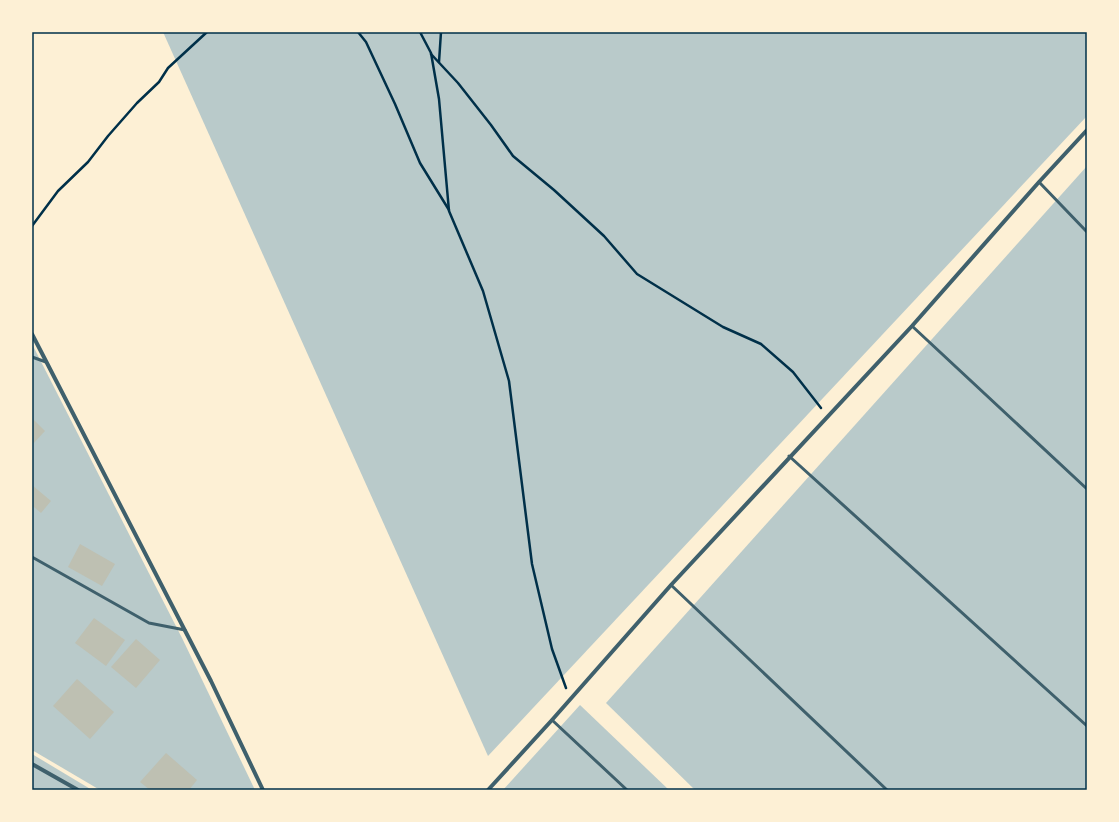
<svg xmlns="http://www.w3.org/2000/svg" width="1119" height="822" font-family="Lato,sans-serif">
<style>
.green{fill:#b9caca}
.building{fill:#bec0b2}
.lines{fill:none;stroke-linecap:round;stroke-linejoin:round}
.path{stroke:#003049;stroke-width:2.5}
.service{stroke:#3f606c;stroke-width:3}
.minor{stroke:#3f606c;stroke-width:4}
.neatline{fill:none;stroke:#003049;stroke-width:1.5}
</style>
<rect width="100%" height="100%" fill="#fdf0d5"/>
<g class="green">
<polygon points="163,32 1087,32 1087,116 488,756"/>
<polygon points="1087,166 1087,790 695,790 606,703"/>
<polygon points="32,344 182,638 255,790 100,790 32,750"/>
<polygon points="580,705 669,790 503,790"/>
<polygon points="32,754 92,790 32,790"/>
</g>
<g class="building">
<polygon points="32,418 45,431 32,445"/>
<polygon points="32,485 51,501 41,513 34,507 32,509"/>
<polygon points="80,544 115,564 102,586 68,567"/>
<polygon points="94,618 125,640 106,666 75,643"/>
<polygon points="136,639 160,660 136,688 111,667"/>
<polygon points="77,679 114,712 90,739 53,706"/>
<polygon points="166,753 197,780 189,790 150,790 140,782"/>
</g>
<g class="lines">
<g class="path">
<polyline points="358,32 366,42 395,104 420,163 449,210"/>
<polyline points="420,32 431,53 439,99 449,211 483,291 509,381 532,564 552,649 566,688"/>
<polyline points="431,54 458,83 491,125 513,156 554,190 604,236 637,274 723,327 761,344 793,372 821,408"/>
<polyline points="439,62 441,32"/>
<polyline points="32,226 58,191 88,162 108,136 137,103 159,82 168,68 207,32"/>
</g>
<g class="service">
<polyline points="1039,182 1087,232"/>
<polyline points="912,326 1087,489"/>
<polyline points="32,357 46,362"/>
<polyline points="789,456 1087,726"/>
<polyline points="32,557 149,623 185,630"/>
<polyline points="671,585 887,790"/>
<polyline points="552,720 627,790"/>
</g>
<g class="minor">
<polyline points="32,334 211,681 263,790"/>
<polyline points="32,764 78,790"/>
<polyline points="488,790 552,720 671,585 912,326 1039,182 1087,130"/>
</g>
</g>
<rect width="1119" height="822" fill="none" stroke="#fdf0d5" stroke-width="66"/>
<rect x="33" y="33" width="1053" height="756" class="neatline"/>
</svg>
